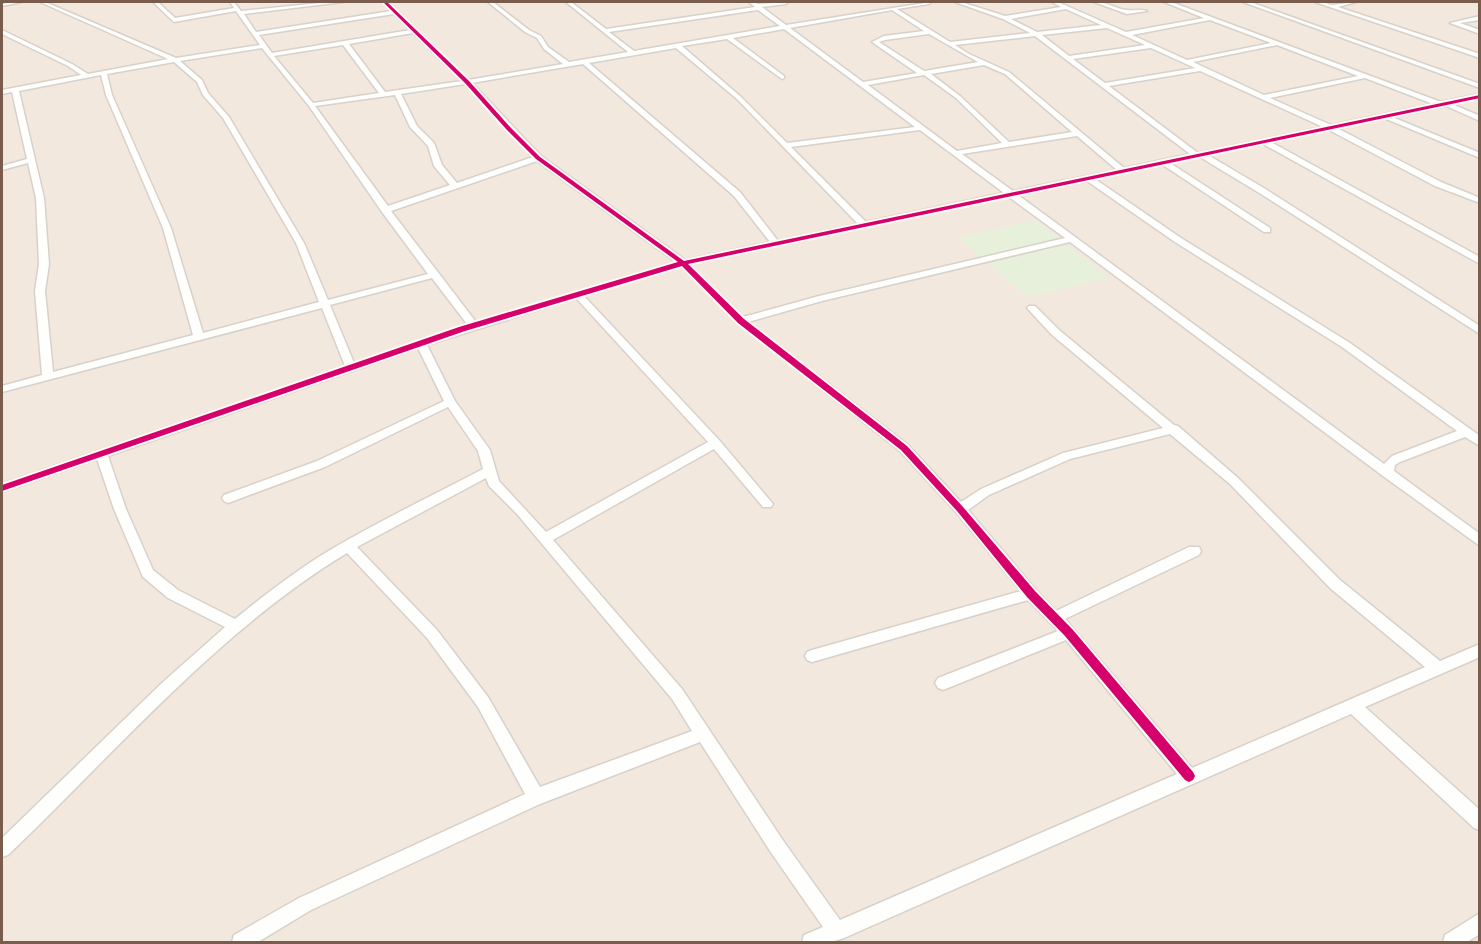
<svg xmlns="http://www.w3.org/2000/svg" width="1481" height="944" font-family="'Varela Round',sans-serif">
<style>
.residential{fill:#f2e8de}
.green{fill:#e7f0db}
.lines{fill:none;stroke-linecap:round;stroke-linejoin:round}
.street-casing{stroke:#d7d1cb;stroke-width:3}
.street{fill:#fefefd;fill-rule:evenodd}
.cycleway-casing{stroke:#fffaf3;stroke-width:4}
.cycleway{fill:#d6006c;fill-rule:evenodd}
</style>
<rect width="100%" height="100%" fill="#f9f5f0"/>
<rect class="residential" x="2" y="2" width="1477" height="940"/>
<polygon class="green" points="1036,220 1109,278 1027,297 958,238"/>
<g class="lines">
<g class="street-casing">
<g id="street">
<polygon points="13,2 22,2 2,6 2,4"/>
<path d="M40,2h5l131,56 84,-13 -24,-34 -62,11 -21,-20h5l17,16 59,-10 -4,-6h4l7,9 89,-9h13l-99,12 12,18 135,-21 -9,-9h6l80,78 95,-16 -19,-15 -7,-11 -12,-6 -37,-30h5l36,28 12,6 7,11 21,15 59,-10 -62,-50h5l35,27 149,-22 -6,-5h5l4,2 30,-2 -2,2 -24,3 24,18 145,-23 -2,2 -32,5 53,33 80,-9 -27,-14 -48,-17h6l44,14 56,-9 -9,-5h6l68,30 78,-14 -40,-16h7l270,100 39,-8v4l-28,6 28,12v5l-34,-15 -54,11 88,36v5l-96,-40 -47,10 104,54 39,16v5l-45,-17 -106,-56 -58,12 209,115v7l-217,-120 -55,11 59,35 213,136v8l-219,-140 -61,-37 -30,6 100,65v4h-6l-101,-67 -68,14 86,59 169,105 130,93v10l-15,-9 -65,25 -5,3 -1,6 86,63v12l-97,-70 -313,-234 -248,59 -74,21 160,123 53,57 20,-13 82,-36 100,-25 -112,-94 -24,-26 2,-2h6l24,24 115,95 4,1 60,52 102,102 100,81 40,-17v13l-115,50 115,103v20l-6,-2 -123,-114 -507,224 -13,4h-29l2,-7 19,-8 -51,-73 -72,-112 -160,62 -229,106 -53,32h-26l2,-7 65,-37 226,-104 -47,-87 -51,-69 -80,-85c-130,79 -230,198 -339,302l-6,2v-19l161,-156 62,-55 -57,-29 -25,-21 -29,-68 -17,-50 -95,33v-8l343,-118 -23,-58 -320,84v-6l40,-11 -7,-84 4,-27 -3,-66 -8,-35 -26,7v-4l25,-7 -15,-67 -10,2v-4l79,-15 -13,-9 -66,-32v-4l70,34 16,10 80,-15zM1066,9l35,16 -64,7 -26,-13zM758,10l22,16 -146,25 -25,-19zM892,10l32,21 -40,5 -12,6 45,31 -54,9 -73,-54zM394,14l16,16 -138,23 -13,-18zM1210,20l61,23 -84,17 -55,-25zM1107,28l38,17 -76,11 -27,-21zM784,29l131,98 -128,16 -46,-46 -59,-51 45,-7 55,40 2,-1v-2l-51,-38zM413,33l49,48 -77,11 -36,-48zM929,34l49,28 -54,9 -45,-29 6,-2zM1035,36l155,118 -66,14 -115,-96 -40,-18 -14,-9zM343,45l36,48 -66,10 -39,-47zM1277,45l81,31 -94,19 -71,-33zM262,48l47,58 73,106 46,62 -100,26 -24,-57 -75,-126 -21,-24 -6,-13 -22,-19zM676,48l61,51 121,125 -80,17 -38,-49 -151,-129zM1151,48l44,20 -90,15 -32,-24zM174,62l23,20 6,13 20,23 73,125 23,59 -116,31 -32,-105 -59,-133 -5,-21zM583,64l151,132 36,46 -85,18 -144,-104 -69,-73zM984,65l21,9 67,58 -63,10 -49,-46 -29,-22zM1200,71l123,56 -125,26 -89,-67zM101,75l5,20 57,133 30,107 -140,37 -8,-81 4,-27 -5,-66 -25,-107zM924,75l32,23 46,45 -45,8 -89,-66zM1365,78l68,26 -102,21 -61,-27zM465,84l68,73 -76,26 -15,-18 -8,-22 -17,-17 -16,-32zM395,95l15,32 18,19 6,20 16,19 -62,21 -73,-100zM920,130l84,63 -138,29 -75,-75zM1077,136l40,34 -104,21 -51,-37zM537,161l139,101 -200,60 -85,-111zM1087,181l88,61 167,105 115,84 -65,25 -8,8 -366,-269zM1009,197l56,41 -246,58 -76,21 -54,-53zM681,266l57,57 162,128 56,61 65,79 -209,59 -5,2 -2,4 2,4 5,2 216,-62 30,31 -120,47 -3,5 3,5 5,2 5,-2 118,-48 111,134 -337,146 -56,-78 -102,-153 -129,-149 161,-91 49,58h8l2,-3 -54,-64 -135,-144zM432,278l35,46 -113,39 -24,-58zM576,298l132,144 -162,90 -47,-51 -9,-31 -35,-49 -28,-56zM418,348l26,53 -127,60 -93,34 -2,3 2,3 4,2 97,-36 123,-60 30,44 5,18c-55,29 -113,56 -166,89 -29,19 -55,39 -82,61l-57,-29 -25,-20 -27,-61 -18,-53zM1170,434l60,50 100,104 95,79 -233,101 -127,-149 134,-64 2,-4 -2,-4h-10l-133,64 -20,-21 -68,-80 21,-15 81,-36zM486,478l3,8 28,28 155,185 20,32 -152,56 -52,-90 -51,-67 -80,-83z"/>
<path d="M1094,2c12,-1 22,7 33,8 7,1 13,-1 20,1l-20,3z"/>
<polygon points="1243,2 1250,2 1480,84 1480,88"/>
<polygon points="1315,2 1322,2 1332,5 1356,2 1338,7 1480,54 1480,58"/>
<polygon points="1480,16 1480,20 1460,23 1480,30 1480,34 1450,23"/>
<polygon points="1480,913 1480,934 1467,942 1443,942 1445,935"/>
</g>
</g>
<use href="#street" class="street"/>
<g class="cycleway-casing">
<polygon id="cycleway" points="383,2 387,2 469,81 511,128 540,157 684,261 1480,95 1480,98 688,264 744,319 907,446 963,507 1035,591 1073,630 1193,772 1195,776 1193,780 1189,782 1185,780 1065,636 1027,597 957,511 901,450 738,323 682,266 465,331 2,491 2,485 459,327 678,262 536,159 507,130 465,83"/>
</g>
<use href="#cycleway" class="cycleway"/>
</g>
<rect width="1481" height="944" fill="none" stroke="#7a5c4d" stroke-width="6"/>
</svg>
